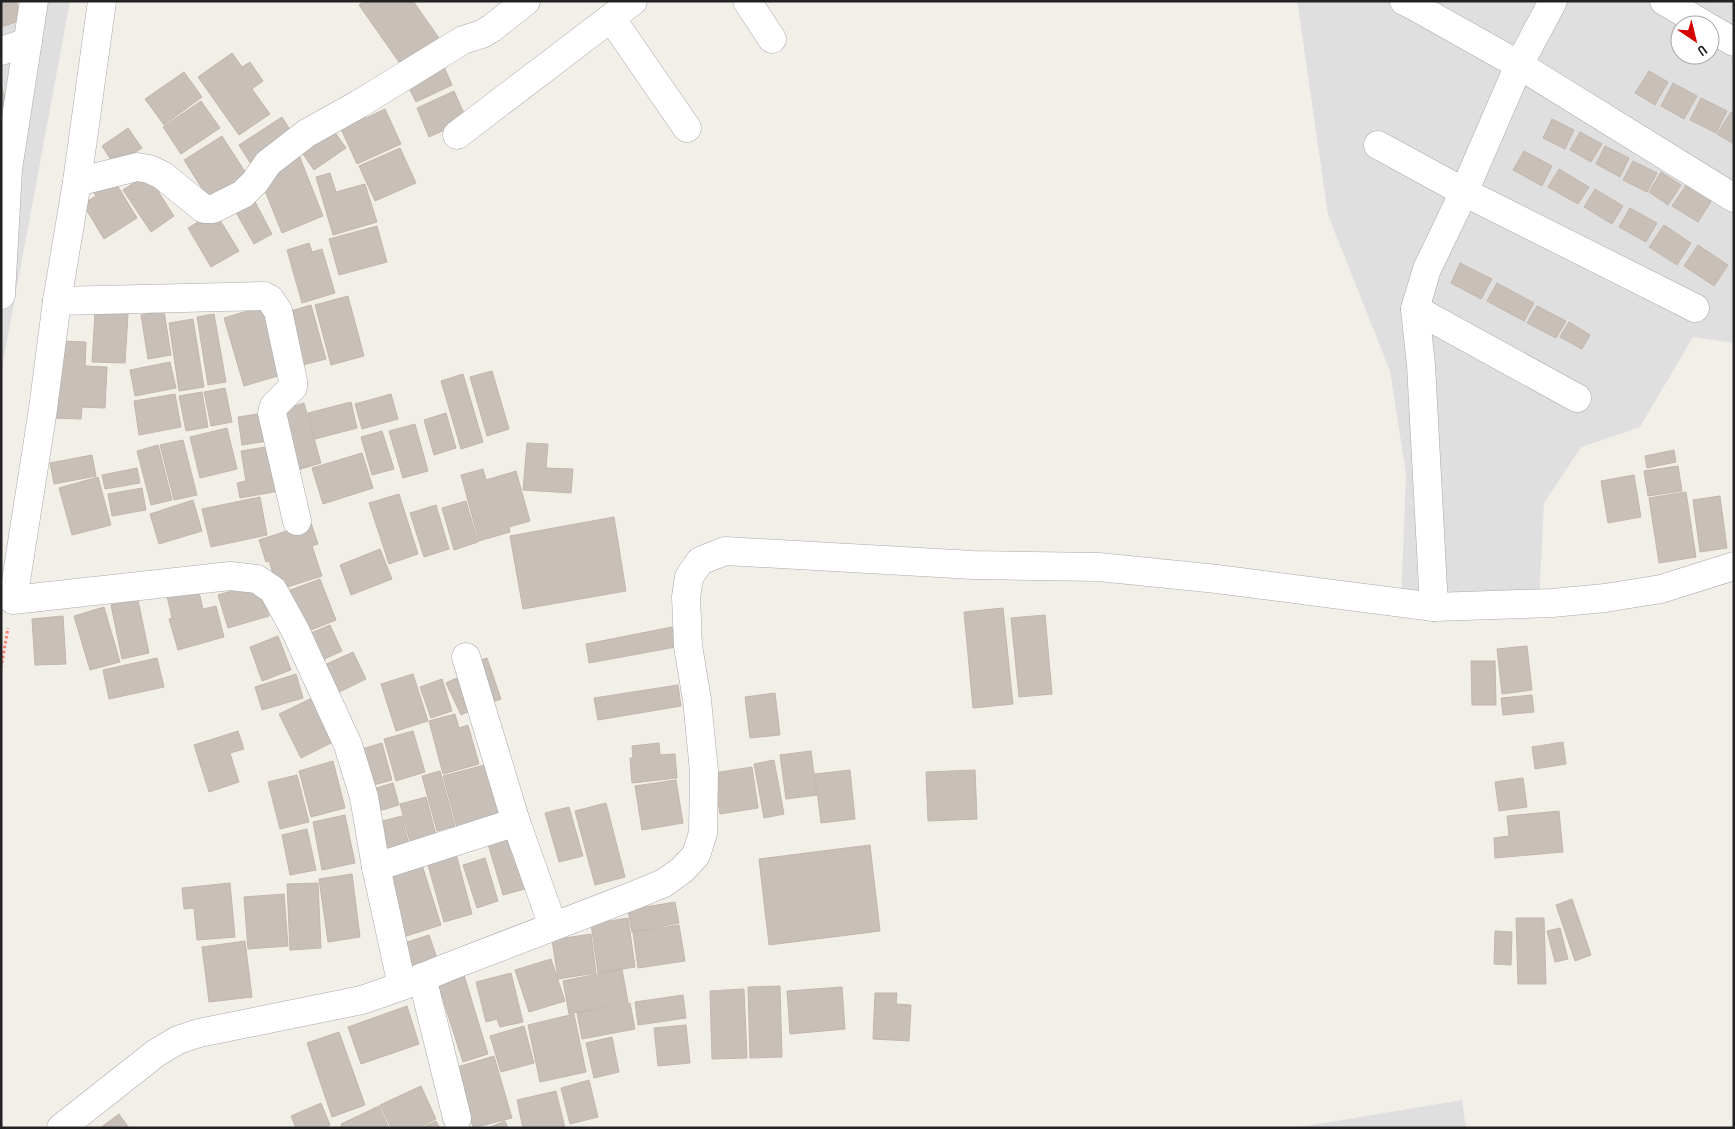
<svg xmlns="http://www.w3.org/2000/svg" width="1735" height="1129" font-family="'PT Sans Narrow',sans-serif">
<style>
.residential{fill:#e0dfdf;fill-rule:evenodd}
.building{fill:#c7bfb8;stroke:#c4b6ab}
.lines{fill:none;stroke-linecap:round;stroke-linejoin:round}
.minor-casing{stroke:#a9a9a9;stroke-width:29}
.path{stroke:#fa8072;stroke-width:3;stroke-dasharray:2.5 2.5;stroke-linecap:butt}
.minor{stroke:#fff;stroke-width:28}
</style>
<rect width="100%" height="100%" fill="#f2efe9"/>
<g class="residential">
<polygon points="1,1 70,1 1,373"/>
<path d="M1296,1h438v342l-41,-6 -53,90 -59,20 -37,56 -5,100 -138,-1 5,-128 -16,-103 -62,-156 -30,-209zM1680,25h30v30h-30z"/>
<polygon points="1462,1100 1466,1128 1294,1128"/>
</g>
<g class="building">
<polygon points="1,1 16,1 22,20 1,27"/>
<polygon points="364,1 413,1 439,38 401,65 359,5"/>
<polygon points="232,53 242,67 250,62 263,81 252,89 270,114 239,135 198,77"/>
<polygon points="442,62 452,85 416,102 405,80"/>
<polygon points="1649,71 1668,82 1655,105 1635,93"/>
<polygon points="184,72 202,97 164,125 145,99"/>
<polygon points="1673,83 1697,96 1684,119 1661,106"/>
<polygon points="1,86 8,106 1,108"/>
<polygon points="454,91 467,120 429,137 417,108"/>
<polygon points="1701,98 1727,111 1716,133 1690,120"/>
<polygon points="201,101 220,128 181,154 163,127"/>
<polygon points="361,106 366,118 385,109 401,144 357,164 336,118"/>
<polygon points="1731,112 1734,114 1734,144 1717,134"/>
<polygon points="282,117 295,138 252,166 239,145"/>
<polygon points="1552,119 1574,130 1565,149 1543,138"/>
<polygon points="329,124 346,148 314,170 298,147"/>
<polygon points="128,128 142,148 115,166 102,146"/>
<polygon points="1580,132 1602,144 1591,162 1570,150"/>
<polygon points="222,136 251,181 213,206 184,160"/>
<polygon points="1605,146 1629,158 1620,177 1596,164"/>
<polygon points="400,148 416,183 375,201 359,166"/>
<polygon points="1524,151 1552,166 1542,186 1513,170"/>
<polygon points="299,155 323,216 282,233 261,181 279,175 275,165"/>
<polygon points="1633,161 1657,173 1647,192 1623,180"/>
<polygon points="1559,169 1589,187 1578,204 1548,187"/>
<polygon points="1661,172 1681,185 1668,205 1649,192"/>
<polygon points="330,173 336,192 365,184 377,222 333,235 316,177"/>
<polygon points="147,174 174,216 151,232 123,190"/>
<polygon points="114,180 137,218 104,239 83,204 96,196 93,192"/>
<polygon points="1687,184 1712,200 1698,222 1672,206"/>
<polygon points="1595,189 1623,206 1612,224 1584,207"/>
<polygon points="252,196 272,234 254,244 233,207"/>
<polygon points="1630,208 1657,223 1646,242 1619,227"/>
<polygon points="215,212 239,251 211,267 188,228"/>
<polygon points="1664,225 1691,243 1677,265 1649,247"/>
<polygon points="377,226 387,262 339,275 329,239"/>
<polygon points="309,243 312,252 322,249 335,293 302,303 287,250"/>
<polygon points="1698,245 1728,265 1714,286 1684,266"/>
<polygon points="1460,263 1492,279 1481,299 1451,283"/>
<polygon points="1497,283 1534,303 1524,321 1487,301"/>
<polygon points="348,296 364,356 331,365 315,305"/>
<polygon points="267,305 288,373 244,386 224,318"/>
<polygon points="311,305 326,359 299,366 284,313"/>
<polygon points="1537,306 1566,321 1556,338 1527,323"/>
<polygon points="164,311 171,355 148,359 141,315"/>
<polygon points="95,312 128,314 125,363 92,362"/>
<polygon points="214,314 226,382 208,385 197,317"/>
<polygon points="193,319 204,387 179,391 169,323"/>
<polygon points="1569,322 1590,335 1582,349 1560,337"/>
<polygon points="56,341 86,342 85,366 107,367 105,408 82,407 81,419 53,418"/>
<polygon points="170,362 176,388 135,396 130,370"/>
<polygon points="492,371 509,429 487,436 470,377"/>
<polygon points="463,374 483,442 461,449 441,381"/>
<polygon points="225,388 232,422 211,426 204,392"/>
<polygon points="202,392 208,427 186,431 179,396"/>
<polygon points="175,394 181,427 139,435 134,401"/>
<polygon points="391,394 398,419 362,429 355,404"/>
<polygon points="351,402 357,428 315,439 308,413"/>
<polygon points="304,403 321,463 291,472 281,410"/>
<polygon points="264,413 268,441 242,445 238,417"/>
<polygon points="446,413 456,448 434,455 424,420"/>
<polygon points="415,424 428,471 403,478 389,431"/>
<polygon points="227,428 237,469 200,478 190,437"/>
<polygon points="382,431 394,469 372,475 361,437"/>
<polygon points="183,440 197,495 174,500 160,445"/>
<polygon points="527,443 548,444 546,468 573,469 571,493 523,490"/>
<polygon points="158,445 172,500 151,505 137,451"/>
<polygon points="278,445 285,490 240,498 237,483 246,481 241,451"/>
<polygon points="1674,450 1676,462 1647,468 1645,456"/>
<polygon points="362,453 373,488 323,504 312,468"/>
<polygon points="92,455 96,476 54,484 50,463"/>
<polygon points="1678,466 1682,491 1648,496 1644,471"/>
<polygon points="137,468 140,483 105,489 102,475"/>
<polygon points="483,469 486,480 516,471 530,521 509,527 510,532 479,541 461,475"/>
<polygon points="1634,475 1641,517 1608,523 1601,481"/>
<polygon points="98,477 111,525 72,535 59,488"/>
<polygon points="142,488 146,510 112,516 108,494"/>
<polygon points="1686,492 1696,557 1659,563 1649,498"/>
<polygon points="399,494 418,554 389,564 369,503"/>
<polygon points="1720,496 1727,548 1700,552 1693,500"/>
<polygon points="260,497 267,535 211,547 202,509"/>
<polygon points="193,500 202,531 159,544 150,514"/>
<polygon points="466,501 478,542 454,550 442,508"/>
<polygon points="436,505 449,549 424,557 410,513"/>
<polygon points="614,517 626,591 523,609 510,536"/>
<polygon points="311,523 318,544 312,546 322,576 278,590 269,561 266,562 259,540"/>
<polygon points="380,549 392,579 351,595 340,565"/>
<polygon points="320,579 336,620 301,634 285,592"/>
<polygon points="259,583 269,616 228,628 218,595"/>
<polygon points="198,588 203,609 216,606 224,637 178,650 169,619 172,618 167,596"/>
<polygon points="138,600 149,653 122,659 111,605"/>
<polygon points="104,607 120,662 90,670 74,616"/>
<polygon points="1003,608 1013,704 973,708 964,612"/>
<polygon points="1045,615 1052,694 1019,697 1011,618"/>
<polygon points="63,616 66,664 35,665 32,619"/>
<polygon points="330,625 342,651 318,662 306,635"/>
<polygon points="672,627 676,647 589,663 586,644"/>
<polygon points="278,636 291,670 262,681 250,647"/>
<polygon points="1527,646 1532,690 1502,694 1497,649"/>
<polygon points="353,652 366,679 331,696 318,668"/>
<polygon points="157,658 164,687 109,699 103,670"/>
<polygon points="487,658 501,699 484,705 469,664"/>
<polygon points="1471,661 1495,661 1496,705 1472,705"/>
<polygon points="296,674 303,698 262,710 255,687"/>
<polygon points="413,674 428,721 396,731 381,684"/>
<polygon points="461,676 476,708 461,715 446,683"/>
<polygon points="442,679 452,711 431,718 420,687"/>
<polygon points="678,685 681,706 598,720 594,698"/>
<polygon points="775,693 780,735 750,738 745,697"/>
<polygon points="1532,695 1534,712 1503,715 1501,698"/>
<polygon points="316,696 337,740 301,758 279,714"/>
<polygon points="455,714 459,728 468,725 479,764 443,774 429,721"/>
<polygon points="238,731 244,749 230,753 239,782 209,792 194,745"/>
<polygon points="413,731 425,772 396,781 384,739"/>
<polygon points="1563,742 1566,764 1535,769 1532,747"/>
<polygon points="382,743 392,780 366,787 355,751"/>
<polygon points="659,743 660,755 675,754 677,778 632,783 630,758 633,758 632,746"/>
<polygon points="811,751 817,795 786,799 780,755"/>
<polygon points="774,760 784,814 764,818 754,764"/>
<polygon points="333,761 345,808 311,817 299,771"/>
<polygon points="492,763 506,818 458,831 443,776"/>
<polygon points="752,767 758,808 720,814 714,773"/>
<polygon points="850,770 855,819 821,823 815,774"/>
<polygon points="975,770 977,819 928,821 926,772"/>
<polygon points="440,771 455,826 437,831 422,776"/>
<polygon points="297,775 309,822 280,829 268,782"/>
<polygon points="1523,778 1527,807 1499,811 1495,782"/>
<polygon points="676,780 683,823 642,830 635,786"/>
<polygon points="393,783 399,805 372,813 366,791"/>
<polygon points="426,797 436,835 410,842 400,804"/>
<polygon points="606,803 625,877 595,885 575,811"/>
<polygon points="569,807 583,856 559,862 545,813"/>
<polygon points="1559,811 1563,852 1495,858 1494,838 1509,836 1507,816"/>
<polygon points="345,815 355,863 322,870 313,822"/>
<polygon points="402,816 411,854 384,861 375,823"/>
<polygon points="307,829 316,870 290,875 282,835"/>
<polygon points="508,830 525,889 503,895 486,837"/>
<polygon points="870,845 880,931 769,945 759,859"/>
<polygon points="455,850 472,914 444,922 426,858"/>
<polygon points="485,858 498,901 477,908 463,865"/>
<polygon points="422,865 441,925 400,938 382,878"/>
<polygon points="352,874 360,937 328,942 319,879"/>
<polygon points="230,883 235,937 197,940 194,908 184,909 182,888"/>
<polygon points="318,883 321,948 290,950 287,884"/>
<polygon points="284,894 288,946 248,949 244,897"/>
<polygon points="1572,899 1591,955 1575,961 1556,905"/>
<polygon points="675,902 679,923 632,932 628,910"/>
<polygon points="628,918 635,967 598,973 591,924"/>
<polygon points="1516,918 1544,918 1546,984 1518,984"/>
<polygon points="679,925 685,961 638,968 633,932"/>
<polygon points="1560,928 1568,959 1555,962 1547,931"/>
<polygon points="1495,931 1512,932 1511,965 1494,964"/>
<polygon points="591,934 596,973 558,979 552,940"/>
<polygon points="429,935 438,961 410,970 401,944"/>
<polygon points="245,941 252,997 209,1002 202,947"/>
<polygon points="551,959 565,1001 529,1012 515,970"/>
<polygon points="622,969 628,1002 569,1014 563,981"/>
<polygon points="511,973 523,1022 500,1027 497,1019 486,1022 476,982"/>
<polygon points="464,975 488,1054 463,1062 438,984"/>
<polygon points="780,986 782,1057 750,1058 748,987"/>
<polygon points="842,987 845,1029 790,1034 787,991"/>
<polygon points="744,989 747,1058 712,1059 710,991"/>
<polygon points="875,993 897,993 896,1004 911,1005 909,1041 873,1039"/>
<polygon points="683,995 686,1018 638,1025 635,1002"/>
<polygon points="630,1003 635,1029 582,1039 577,1013"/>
<polygon points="407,1006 419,1044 361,1064 348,1027"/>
<polygon points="574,1014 586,1072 540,1082 528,1025"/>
<polygon points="686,1025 690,1063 658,1066 654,1028"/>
<polygon points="524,1026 534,1063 501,1072 490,1036"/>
<polygon points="339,1032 365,1105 332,1117 307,1043"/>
<polygon points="612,1037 619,1072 594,1078 586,1043"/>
<polygon points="494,1056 512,1118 473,1128 468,1110 447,1070"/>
<polygon points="589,1080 598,1117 570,1124 561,1088"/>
<polygon points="421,1086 436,1119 418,1128 391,1128 380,1105"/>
<polygon points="556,1091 565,1128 523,1128 517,1100"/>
<polygon points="321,1103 330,1125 324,1128 296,1128 291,1116"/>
<polygon points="379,1106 389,1128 342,1128 341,1124"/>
<polygon points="119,1114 129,1128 100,1128"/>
<polygon points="436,1121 440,1128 421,1128"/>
<polygon points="505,1121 508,1128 488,1128"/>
</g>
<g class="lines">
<g class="minor-casing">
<g id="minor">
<polyline points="102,1 77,182 57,301 43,409 13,600 230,576 257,579 273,590 295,630 348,745 364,797 376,867 402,986"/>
<polyline points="747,1 772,39"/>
<polyline points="1404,1 1416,7 1519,65 1734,198"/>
<polyline points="1664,1 1705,25"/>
<polyline points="611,18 687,128"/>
<polyline points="1710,28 1734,42"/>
<polyline points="1,51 28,42"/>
<polyline points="457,135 633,1"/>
<polyline points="1378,145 1464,192 1695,308"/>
<polyline points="77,182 137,167 149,169 162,175 204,209 213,209 243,194 255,182 268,163 307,133 359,104 463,40 482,34 492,28 526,1"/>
<polyline points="1,295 8,169 34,1"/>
<polyline points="57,301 264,296 270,299 278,311 293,381 293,387 274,406 272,413 297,521"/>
<polyline points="1415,309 1577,398"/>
<polyline points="1434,607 1421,365 1415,309 1427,269 1464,192 1519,65 1553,1"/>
<polyline points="466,657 516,822 553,926"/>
<polyline points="376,867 516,822"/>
<polyline points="422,977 457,1118"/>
<polyline points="61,1128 156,1053 178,1040 199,1033 362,1000 402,986 448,967 635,895 664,883 682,870 696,855 703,833 704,771 697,700 688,646 686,597 689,577 700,561 725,551 973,565 1099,567 1217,579 1434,607 1552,603 1605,598 1661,589 1734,566"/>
</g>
</g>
<polyline class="path" points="1,668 8,628"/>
<use href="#minor" class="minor"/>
</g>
<rect width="1735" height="1129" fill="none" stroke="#222222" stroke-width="5"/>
<g transform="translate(1695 40) rotate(145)"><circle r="24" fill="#ffffff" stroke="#a7a7a7"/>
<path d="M0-4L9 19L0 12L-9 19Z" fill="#d40000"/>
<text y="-8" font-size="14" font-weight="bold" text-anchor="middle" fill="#222222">U</text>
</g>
</svg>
